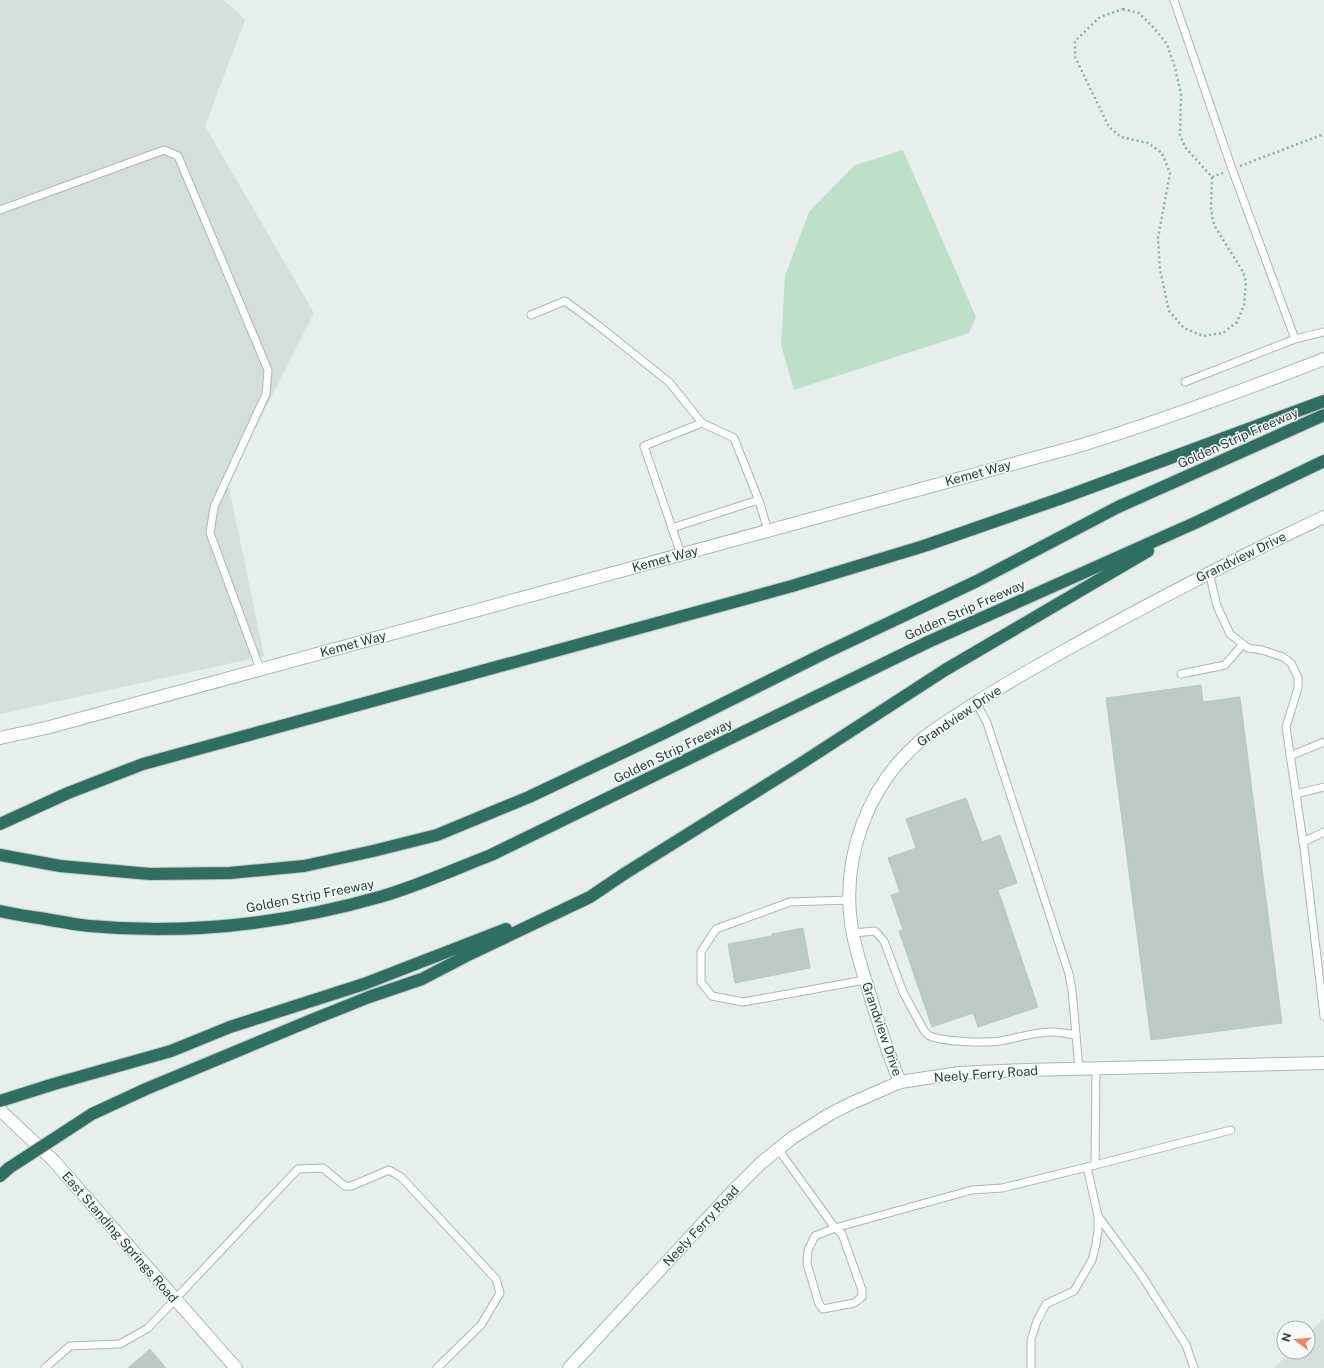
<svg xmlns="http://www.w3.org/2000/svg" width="1324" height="1368" font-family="'Public Sans',sans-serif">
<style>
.built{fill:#d4dfda}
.green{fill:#bfe0c8}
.building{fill:#bbcac4;stroke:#b8c9c2}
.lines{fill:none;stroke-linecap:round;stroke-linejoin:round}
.service-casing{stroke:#a8b8b2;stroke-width:9}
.minor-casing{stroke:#a8b8b2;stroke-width:14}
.tertiary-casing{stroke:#a8b8b2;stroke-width:14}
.motorway-casing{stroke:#c2cac8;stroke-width:14}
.path{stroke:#86b3a5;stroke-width:2.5;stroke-dasharray:2 3;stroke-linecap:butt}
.service{stroke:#fff;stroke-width:7}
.minor{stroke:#fff;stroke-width:12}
.tertiary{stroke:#fff;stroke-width:12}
.motorway{stroke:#2f6f62;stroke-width:12}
.motorway-bridge-casing{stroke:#c2cac8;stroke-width:14;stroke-linecap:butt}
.motorway-bridge{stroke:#2f6f62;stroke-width:12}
.labels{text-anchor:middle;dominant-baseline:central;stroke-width:3;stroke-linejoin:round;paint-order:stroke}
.street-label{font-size:13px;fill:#24423a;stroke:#f7fbf9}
</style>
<rect width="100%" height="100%" fill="#e6efeb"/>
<g class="built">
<polygon points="0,0 224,0 245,20 205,126 314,313 228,482 264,656 0,714"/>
<polygon points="1324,1318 1324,1368 1274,1368 1290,1352 1308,1352 1308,1334"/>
</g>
<polygon class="green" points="903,150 976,317 969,333 794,390 781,345 785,276 809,212 855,165"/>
<g class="building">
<polygon points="1201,685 1203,702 1240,697 1282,1023 1151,1040 1106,698"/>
<polygon points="966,798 982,842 1000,835 1017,883 998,890 1038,1007 978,1027 973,1013 932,1027 899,931 903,930 891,895 900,892 888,858 916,848 906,819"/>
<polygon points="803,928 810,968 735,983 728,944 772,936 772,934"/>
<polygon points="150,1349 166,1368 128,1368"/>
</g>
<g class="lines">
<g class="service-casing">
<g id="service">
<polyline points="1174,0 1232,169 1295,339 1324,332"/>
<polyline points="0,210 164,150 178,156 268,370 266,394 214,507 210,533 260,669"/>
<polyline points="531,315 565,301 599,326 669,382 702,423 734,438 759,501"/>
<polyline points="1185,382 1295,339"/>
<polyline points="672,528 644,446 702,423"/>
<polyline points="681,554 672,528 752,502 759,501 768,531"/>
<polyline points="1209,572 1217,606 1230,634 1248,648 1262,650 1283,657 1291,663 1298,678 1298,688 1286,727 1304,848 1324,1016"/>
<polyline points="1181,674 1225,665 1243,644"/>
<polyline points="976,702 987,723 1069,974 1072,990 1079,1069"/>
<polyline points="1290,756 1324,742"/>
<polyline points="1296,794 1324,787"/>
<polyline points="1303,842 1324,832"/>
<polyline points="849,900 790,902 716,929 701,952 701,982 712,996 743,1002 865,980"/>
<path d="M853,933l22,-2 9,10 19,51 19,35c2,4 4,7 8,9 14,6 55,7 70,5 18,-3 34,-9 52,-9 8,0 16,2 24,3"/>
<polyline points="778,1149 835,1228 972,1190 1002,1188 1095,1165 1096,1068"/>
<polyline points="1095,1165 1231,1130"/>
<polyline points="1098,1216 1142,1276 1186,1345 1194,1368"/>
<polygon points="835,1228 842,1234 862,1290 862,1297 854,1303 823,1309 819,1304 807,1264 808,1250 815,1236"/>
<polyline points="45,1368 70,1346 120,1344 148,1328 298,1169 323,1168 341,1183 345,1186 351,1186 389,1170 401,1177 496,1279 500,1293 481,1325 437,1368"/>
<polyline points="1031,1368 1031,1340 1037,1321 1046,1304 1074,1291 1092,1260 1096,1244 1098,1231 1098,1216 1087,1167"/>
</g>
</g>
<g class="minor-casing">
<path id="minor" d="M900,1082c-12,-28 -21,-57 -30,-87 -7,-23 -16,-48 -19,-72 -9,-67 17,-137 68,-181 12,-11 27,-20 41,-29 30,-20 61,-38 93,-56 89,-50 179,-97 271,-140"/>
</g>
<g class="tertiary-casing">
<g id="tertiary">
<path d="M0,738l46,-10 1036,-283c82,-25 162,-55 242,-86"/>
<polyline points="0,1110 53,1160 236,1368"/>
<polyline points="569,1368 729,1195 761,1163 792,1138 830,1114 852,1103 900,1082 959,1073 1026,1070 1324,1063"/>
</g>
</g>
<g class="motorway-casing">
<g id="motorway">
<polyline points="0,824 68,793 143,764 792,586 924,546 1062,498 1324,401"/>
<polyline points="0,855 60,866 150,874 230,873 304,866 373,851 437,835 529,797 664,733 825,653 977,581 1118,507 1324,415"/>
<path d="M0,911c17,4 34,6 51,9 13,2 26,5 39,6 98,9 199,-3 293,-30 37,-11 72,-27 108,-41l437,-213 269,-120 127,-61"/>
<polyline points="0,1101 54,1084 171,1051 230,1027 364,984 506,929"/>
<polyline points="92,1114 146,1089 314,1019 369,997 422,979 470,954 590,897 624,874 797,766 945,670 1148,551"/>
<polyline points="0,1176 9,1168"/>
</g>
</g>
<g class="path">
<polygon points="1123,9 1139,13 1153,27 1167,44 1175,68 1181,94 1180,135 1185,147 1212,177 1211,210 1214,225 1243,272 1246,282 1244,305 1237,322 1223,333 1203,336 1184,328 1169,311 1160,270 1158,238 1170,173 1162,153 1148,143 1121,137 1109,127 1075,57 1075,41 1100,17"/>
<polyline points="1240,166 1324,134"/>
<polyline points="1212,177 1223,173"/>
</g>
<use href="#service" class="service"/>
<use href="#minor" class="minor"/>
<use href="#tertiary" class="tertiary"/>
<use href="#motorway" class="motorway"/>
<g class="motorway-bridge-casing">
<polyline id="motorway-bridge" points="9,1168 92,1114"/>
</g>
<use href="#motorway-bridge" class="motorway-bridge"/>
</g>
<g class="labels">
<g class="street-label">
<text transform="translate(1238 438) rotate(-24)">Golden Strip Freeway</text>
<text transform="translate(978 473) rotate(-15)">Kemet Way</text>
<text transform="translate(1241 557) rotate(-26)">Grandview Drive</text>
<text transform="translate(665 559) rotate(-15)">Kemet Way</text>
<text transform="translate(965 610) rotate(-24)">Golden Strip Freeway</text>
<text transform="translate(353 644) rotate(-15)">Kemet Way</text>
<text transform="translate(959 716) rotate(-34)">Grandview Drive</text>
<text transform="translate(673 751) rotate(-26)">Golden Strip Freeway</text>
<text transform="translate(310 896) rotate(-11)">Golden Strip Freeway</text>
<text transform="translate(882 1029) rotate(71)">Grandview Drive</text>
<text transform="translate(986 1074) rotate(-4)">Neely Ferry Road</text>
<text transform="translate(701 1226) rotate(-47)">Neely Ferry Road</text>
<text transform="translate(120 1237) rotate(49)">East Standing Springs Road</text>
</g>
</g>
<g transform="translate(1296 1340) rotate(286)"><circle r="19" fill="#f7fbf9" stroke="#a3b1ad"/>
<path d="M0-3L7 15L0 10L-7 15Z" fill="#f4845f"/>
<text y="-6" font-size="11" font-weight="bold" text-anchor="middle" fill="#24423a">N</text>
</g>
</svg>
